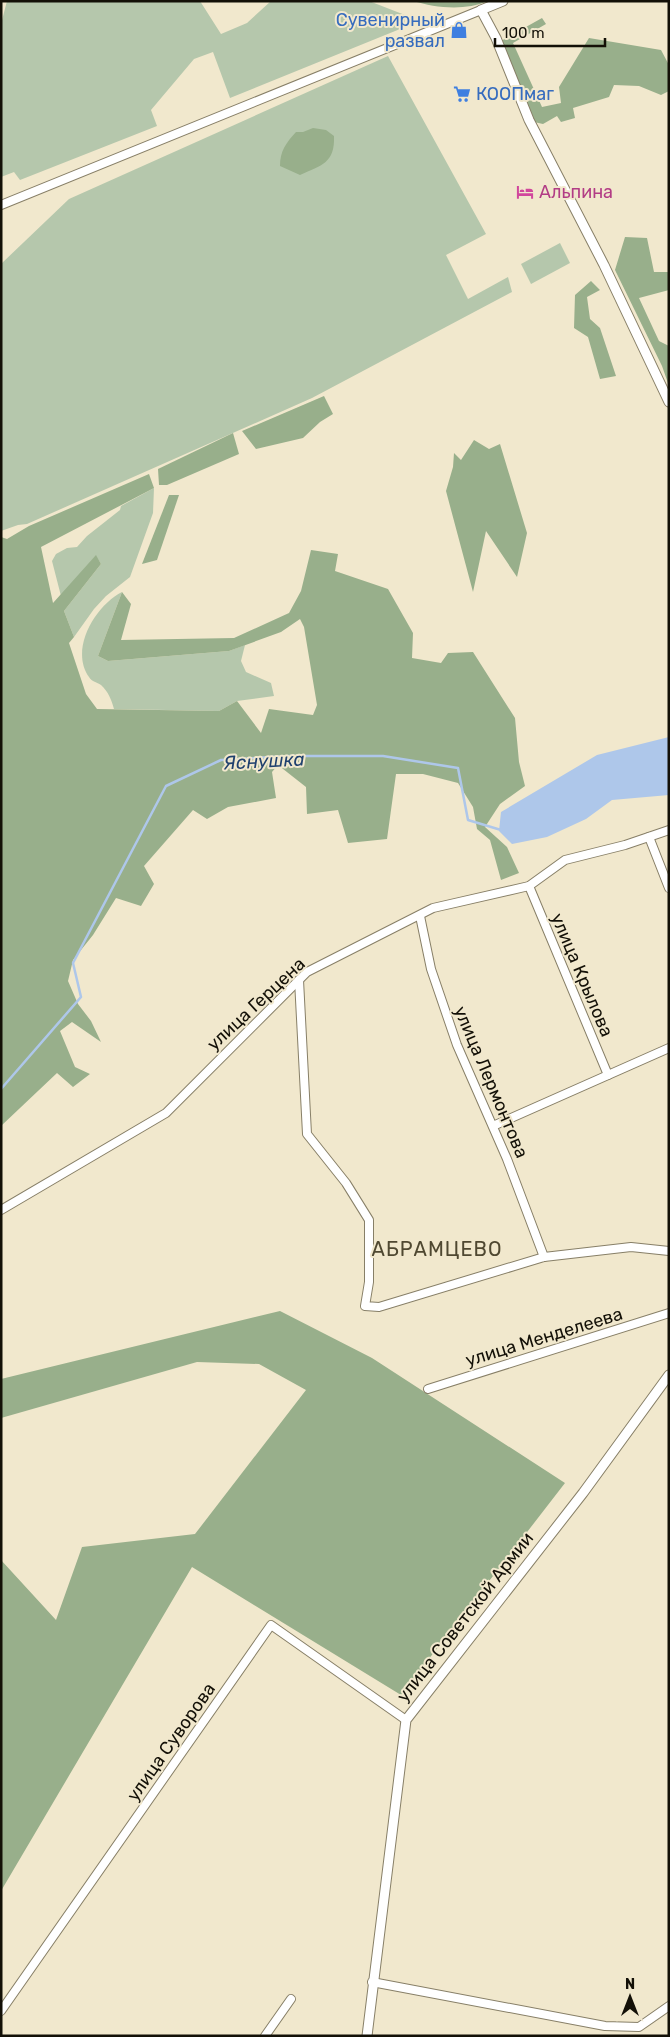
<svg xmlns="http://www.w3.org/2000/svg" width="670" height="2037" font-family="Rubik,sans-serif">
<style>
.green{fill:#b5c7ac}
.forest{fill:#98af8b}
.water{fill:#aec7ea}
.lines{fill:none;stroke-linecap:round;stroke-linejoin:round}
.stream{stroke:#aec7ea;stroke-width:2.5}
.minor-casing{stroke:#877f67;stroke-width:10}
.tertiary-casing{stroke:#877f67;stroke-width:11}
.minor{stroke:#fff;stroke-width:8}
.tertiary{stroke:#fff;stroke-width:9}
.labels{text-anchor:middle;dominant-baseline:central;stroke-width:4;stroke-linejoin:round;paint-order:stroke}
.shop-label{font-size:18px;fill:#366cbe;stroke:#f1e8cd;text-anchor:end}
.hotel-label{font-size:18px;fill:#b23c85;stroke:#f1e8cd;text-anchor:start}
.street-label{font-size:18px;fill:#131007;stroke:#f1e8cd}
.water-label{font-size:19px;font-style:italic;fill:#20416e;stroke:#f1e8cd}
.quarter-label{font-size:20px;letter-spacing:1px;fill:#4f4831;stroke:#f1e8cd}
</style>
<rect width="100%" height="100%" fill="#f1e8cd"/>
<g class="green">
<polygon points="7,1 200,1 221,34 247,23 271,1 369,1 405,15 405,27 230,98 213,52 194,59 151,110 157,126 20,180 14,172 1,177 1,24"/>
<polygon points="388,56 486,234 446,255 468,299 508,277 512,292 312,398 27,524 18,525 1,531 1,264 69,199"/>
<polygon points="560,243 570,263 531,284 521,264"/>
<polygon points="154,488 153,513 130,577 106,596 94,609 74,637 64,611 101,564 96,556 61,596 52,561 56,554 67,548 77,547 87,536 120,510 121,506"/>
<path d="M122,592l-24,64 10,5 121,-10 16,-6 -4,16 5,11 25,11 3,13 -37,5 -18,10 -105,-2c-2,-8 -6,-18 -13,-24 -4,-3 -9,-3 -12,-8 -20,-28 7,-72 33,-85z"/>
</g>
<g class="forest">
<path d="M413,1h75c-23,10 -52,7 -75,0z"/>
<polygon points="542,18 546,24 513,43 542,107 561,103 559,87 589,38 661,50 669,65 669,91 661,95 639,86 614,85 609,97 573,108 575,118 561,122 557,116 543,124 534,122 501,41"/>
<path d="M313,128l13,2 8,6c1,27 -12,29 -34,39l-20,-9c0,-15 6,-23 16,-34h7z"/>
<polygon points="625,237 647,238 654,272 669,272 669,290 639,298 659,341 669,346 669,386 662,366 615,270"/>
<polygon points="591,281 600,290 587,297 590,319 600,328 616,376 600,379 588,337 574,328 575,295"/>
<polygon points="324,396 333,414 320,422 303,438 256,449 242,431"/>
<polygon points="233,433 239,454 167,485 159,485 158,469"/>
<polygon points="474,440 489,449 500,444 527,533 517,577 486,531 473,592 446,491 453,467 454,453 461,460"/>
<polygon points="149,474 154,488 41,547 53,603 96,555 101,564 64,611 74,637 69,643 86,694 97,709 219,711 237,701 261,733 269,709 313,715 317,705 304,627 300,619 281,632 229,651 108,661 98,656 122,592 131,604 121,640 234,638 289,613 301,591 311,550 338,554 335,571 388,589 413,633 412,658 441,663 448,653 473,652 515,718 519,762 525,786 500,804 485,827 507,847 519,873 501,880 490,840 477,829 473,807 458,783 423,774 396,774 387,839 348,843 338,810 307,814 306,787 278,765 272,772 276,798 228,807 207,819 193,810 144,866 154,884 141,906 116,898 93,935 73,960 68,981 78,1004 91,1021 101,1042 72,1022 60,1031 75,1067 90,1074 73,1087 57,1073 1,1126 1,537 7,539 29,526"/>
<polygon points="169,495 179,495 157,560 142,564"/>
<polygon points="280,1311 372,1358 565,1483 401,1695 192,1567 1,1891 1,1560 56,1620 82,1547 195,1534 306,1390 259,1364 197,1362 1,1418 1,1379"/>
</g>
<polygon class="water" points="669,737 669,795 612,800 586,819 547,837 512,844 499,831 501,812 597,755"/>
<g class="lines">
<polyline class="stream" points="1,1089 81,997 73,963 166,786 221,760 290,756 383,756 458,768 468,820 501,830"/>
<g class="minor-casing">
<g id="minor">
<polyline points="1,205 481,10"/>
<polyline points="649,837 669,888"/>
<polyline points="529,886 608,1075"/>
<polyline points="420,916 431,969 457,1045 507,1159 544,1257"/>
<polyline points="299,980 307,1134 346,1183 369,1220 369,1282 365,1306 379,1307 544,1257 631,1247 669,1251"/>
<polyline points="493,1126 669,1048"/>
<polyline points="1,1210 166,1113 307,972 433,908 529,886 565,860 625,845 669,830"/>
<polyline points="428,1389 669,1313"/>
<polyline points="372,1982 605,2026 639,2027 669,2006"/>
<polyline points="1,2011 271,1625 406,1720"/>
<polyline points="265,2036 291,1999"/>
</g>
</g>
<g class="tertiary-casing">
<g id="tertiary">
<polyline points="503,1 481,10 496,38 529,120 604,265 669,402"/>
<polyline points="367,2036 406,1720 583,1493 669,1375"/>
</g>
</g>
<use href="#minor" class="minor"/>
<use href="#tertiary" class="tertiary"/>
</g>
<defs>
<g id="shop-bare" transform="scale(1.35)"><path d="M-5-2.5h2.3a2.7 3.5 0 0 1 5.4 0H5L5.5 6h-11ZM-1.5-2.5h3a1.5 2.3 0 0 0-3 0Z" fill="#3f7fe0" stroke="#f1e8cd" stroke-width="2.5" paint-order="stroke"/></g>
<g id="supermarket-bare" transform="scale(1.35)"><path d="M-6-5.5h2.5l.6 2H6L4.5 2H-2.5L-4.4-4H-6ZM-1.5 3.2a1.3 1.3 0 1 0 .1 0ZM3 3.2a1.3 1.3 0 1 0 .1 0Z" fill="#3f7fe0" stroke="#f1e8cd" stroke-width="2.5" paint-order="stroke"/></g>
<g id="hotel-bare" transform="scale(1.35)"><path d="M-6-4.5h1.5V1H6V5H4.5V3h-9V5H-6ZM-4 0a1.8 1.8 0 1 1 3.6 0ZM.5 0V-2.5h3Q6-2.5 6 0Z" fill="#d1479c" stroke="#f1e8cd" stroke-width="2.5" paint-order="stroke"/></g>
</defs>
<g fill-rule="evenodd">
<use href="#shop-bare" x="459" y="30"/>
<use href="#supermarket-bare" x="462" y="94"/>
<use href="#hotel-bare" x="525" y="192"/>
</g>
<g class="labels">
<g class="shop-label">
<text x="445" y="20">Сувенирный<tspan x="445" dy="21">развал</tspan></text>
<text x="476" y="94" text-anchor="start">КООПмаг</text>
</g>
<g class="hotel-label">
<text x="539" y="192">Альпина</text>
</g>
<g class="street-label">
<text transform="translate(582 975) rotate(67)">улица Крылова</text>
<text transform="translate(256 1004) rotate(-43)">улица Герцена</text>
<text transform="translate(491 1082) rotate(67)">улица Лермонтова</text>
<text transform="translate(544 1337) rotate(-17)">улица Менделеева</text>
<text transform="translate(465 1617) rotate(-52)">улица Советской Армии</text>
<text transform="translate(171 1742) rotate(-55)">улица Суворова</text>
</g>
<g class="water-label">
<text transform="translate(264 761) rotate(-3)">Яснушка</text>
</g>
<g class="quarter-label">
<text x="437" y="1249">АБРАМЦЕВО</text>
</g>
</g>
<rect width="670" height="2037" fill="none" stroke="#131007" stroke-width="5"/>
<g transform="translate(630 1997)" stroke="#f1e8cd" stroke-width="4" paint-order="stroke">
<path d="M0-4L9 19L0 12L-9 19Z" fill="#131007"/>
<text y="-8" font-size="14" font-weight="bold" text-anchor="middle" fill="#131007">N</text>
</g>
<path d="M495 38v8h110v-8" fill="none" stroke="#131007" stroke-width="2.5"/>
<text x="502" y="38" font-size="15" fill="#131007" stroke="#f1e8cd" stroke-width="4" paint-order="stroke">100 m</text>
</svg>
